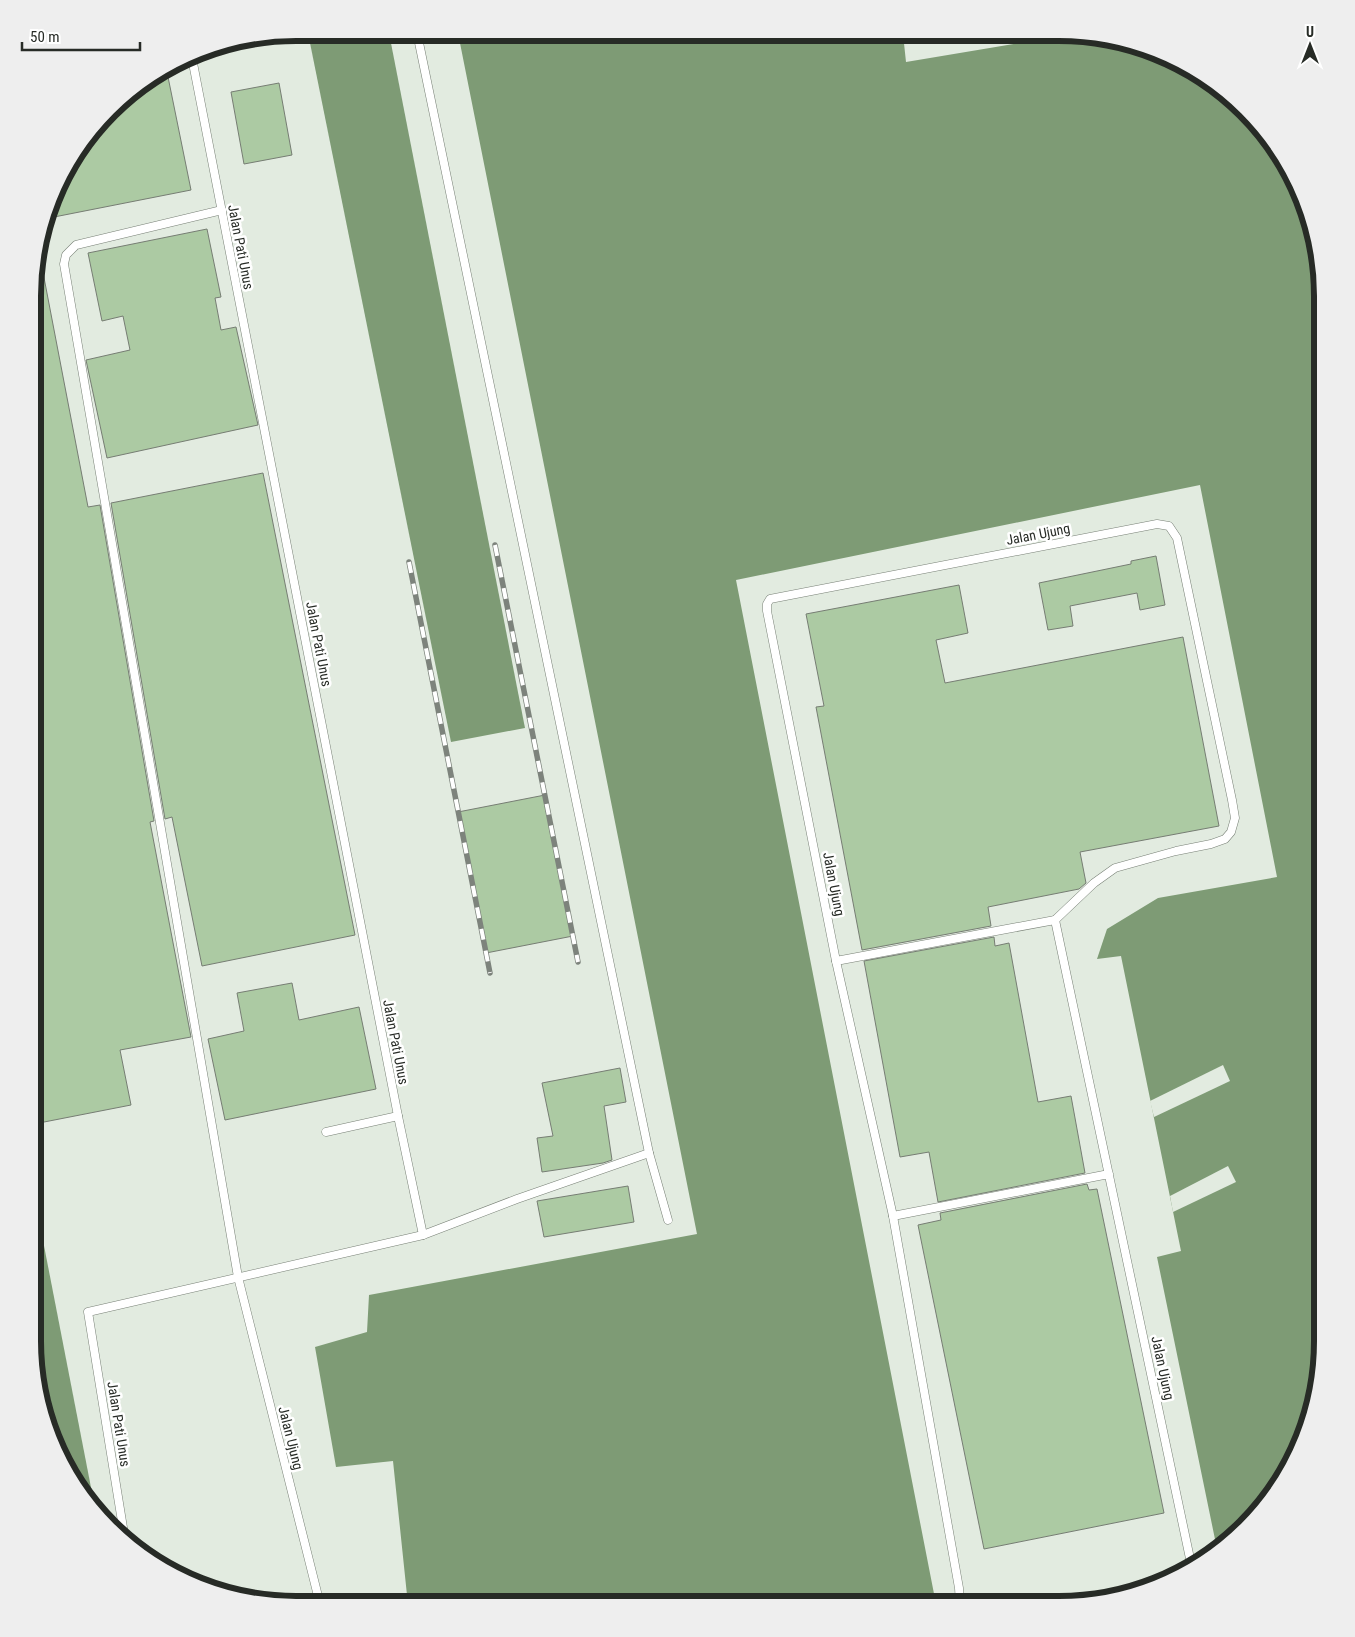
<svg xmlns="http://www.w3.org/2000/svg" width="1355" height="1637" font-family="'Roboto Condensed',sans-serif">
<style>
.water{fill:#7e9b75}
.pier{fill:#e2ebe0}
.building{fill:#accaa3;stroke:#767d73}
.lines{fill:none;stroke-linecap:round;stroke-linejoin:round}
.service-casing{stroke:#788076;stroke-width:9}
.service{stroke:#fff;stroke-width:8}
.rail-casing{stroke:#7d837c;stroke-width:5.5}
.rail{stroke:#fff;stroke-width:4;stroke-dasharray:11;stroke-linecap:butt}
.labels{text-anchor:middle;dominant-baseline:central;stroke-width:5;stroke-linejoin:round;paint-order:stroke}
.street-label{font-size:14px;fill:#272b26;stroke:#fff}
.rim{fill:none;stroke:#272b26;stroke-width:6}
</style>
<rect width="100%" height="100%" fill="#e2ebe0"/>
<g class="water">
<polygon points="308,33 389,33 525,728 451,742"/>
<polygon points="458,33 903,34 906,62 1068,35 1094,35 1144,47 1205,77 1246,110 1287,164 1313,227 1322,295 1322,1359 1309,1426 1278,1487 1245,1528 1217,1549 1157,1257 1181,1251 1121,956 1097,959 1107,929 1158,898 1277,877 1200,485 736,580 936,1604 410,1604 407,1595 393,1461 336,1467 315,1347 367,1332 369,1295 697,1234"/>
<polygon points="33,1189 95,1508 68,1473 42,1410 33,1342"/>
</g>
<g class="pier">
<polygon points="1223,1065 1230,1081 1154,1117 1150,1101"/>
<polygon points="1228,1166 1236,1182 1173,1212 1170,1196"/>
</g>
<g class="building">
<polygon points="167,72 191,190 49,218 68,164 122,98"/>
<polygon points="279,83 292,155 244,164 231,92"/>
<polygon points="207,229 221,297 215,298 221,330 236,327 258,425 107,458 86,360 130,350 123,316 102,321 88,253"/>
<polygon points="35,262 41,262 88,507 100,505 154,821 150,822 191,1037 120,1050 131,1105 39,1123 33,1095"/>
<polygon points="263,473 355,935 202,966 172,817 165,819 111,503"/>
<polygon points="1156,556 1165,605 1140,610 1137,593 1070,606 1073,626 1048,630 1039,583 1131,564 1131,561"/>
<polygon points="959,585 968,633 936,640 945,683 1183,637 1219,826 1080,852 1086,883 1079,889 988,907 991,926 862,950 816,707 824,706 806,614"/>
<polygon points="545,795 573,936 486,953 458,812"/>
<polygon points="994,937 995,946 1009,943 1038,1102 1071,1096 1085,1173 938,1202 929,1152 900,1157 864,961"/>
<polygon points="292,983 299,1020 359,1007 376,1089 225,1120 208,1039 244,1031 237,993"/>
<polygon points="620,1068 626,1102 604,1106 612,1160 603,1163 542,1172 537,1138 553,1136 542,1083"/>
<polygon points="1087,1184 1089,1190 1097,1189 1164,1513 984,1549 918,1225 941,1220 940,1213"/>
<polygon points="628,1186 634,1222 544,1237 537,1201"/>
</g>
<g class="lines">
<g class="service-casing">
<g id="service">
<polyline points="940,34 949,34"/>
<polyline points="192,58 398,1116 423,1235"/>
<polyline points="222,210 76,245 66,255 64,264 238,1277 320,1604"/>
<polyline points="836,961 1055,920"/>
<polyline points="326,1132 398,1116"/>
<polyline points="649,1153 668,1220"/>
<polyline points="1109,1174 893,1216 836,961 767,611 767,604 770,599 1157,524 1169,526 1177,538 1232,800 1235,818 1231,832 1225,839 1211,844 1176,851 1115,868 1094,883 1055,920 1192,1568"/>
<polyline points="893,1216 959,1588 960,1604"/>
<polyline points="125,1540 88,1312 423,1235 517,1199 649,1153 417,33"/>
</g>
</g>
<use href="#service" class="service"/>
<g class="rail-casing">
<g id="rail">
<polyline points="495,545 578,962"/>
<polyline points="409,562 490,973"/>
</g>
</g>
<use href="#rail" class="rail"/>
</g>
<g class="labels">
<g class="street-label">
<text transform="translate(241 247) rotate(79)">Jalan Pati Unus</text>
<text transform="translate(1038 534) rotate(-11)">Jalan Ujung</text>
<text transform="translate(319 644) rotate(79)">Jalan Pati Unus</text>
<text transform="translate(834 884) rotate(79)">Jalan Ujung</text>
<text transform="translate(396 1042) rotate(79)">Jalan Pati Unus</text>
<text transform="translate(1163 1368) rotate(78)">Jalan Ujung</text>
<text transform="translate(119 1424) rotate(81)">Jalan Pati Unus</text>
<text transform="translate(291 1438) rotate(76)">Jalan Ujung</text>
</g>
</g>
<path d="M0 0H1355V1637H0ZM296 41H1059A255 255 0 0 1 1314 296V1341A255 255 0 0 1 1059 1596H296A255 255 0 0 1 41 1341V296A255 255 0 0 1 296 41Z" fill="#eee" fill-rule="evenodd"/>
<path class="rim" d="M296 41H1059A255 255 0 0 1 1314 296V1341A255 255 0 0 1 1059 1596H296A255 255 0 0 1 41 1341V296A255 255 0 0 1 296 41Z"/>
<g transform="translate(1310 45)" stroke="#ffffff" stroke-width="4" paint-order="stroke">
<path d="M0-4L9 19L0 12L-9 19Z" fill="#272b26"/>
<text y="-8" font-size="14" font-weight="bold" text-anchor="middle" fill="#272b26">U</text>
</g>
<path d="M22 42v8h118v-8" fill="none" stroke="#272b26" stroke-width="2.5"/>
<text x="30" y="42" font-size="15" fill="#272b26" stroke="#ffffff" stroke-width="4" paint-order="stroke">50 m</text>
</svg>
